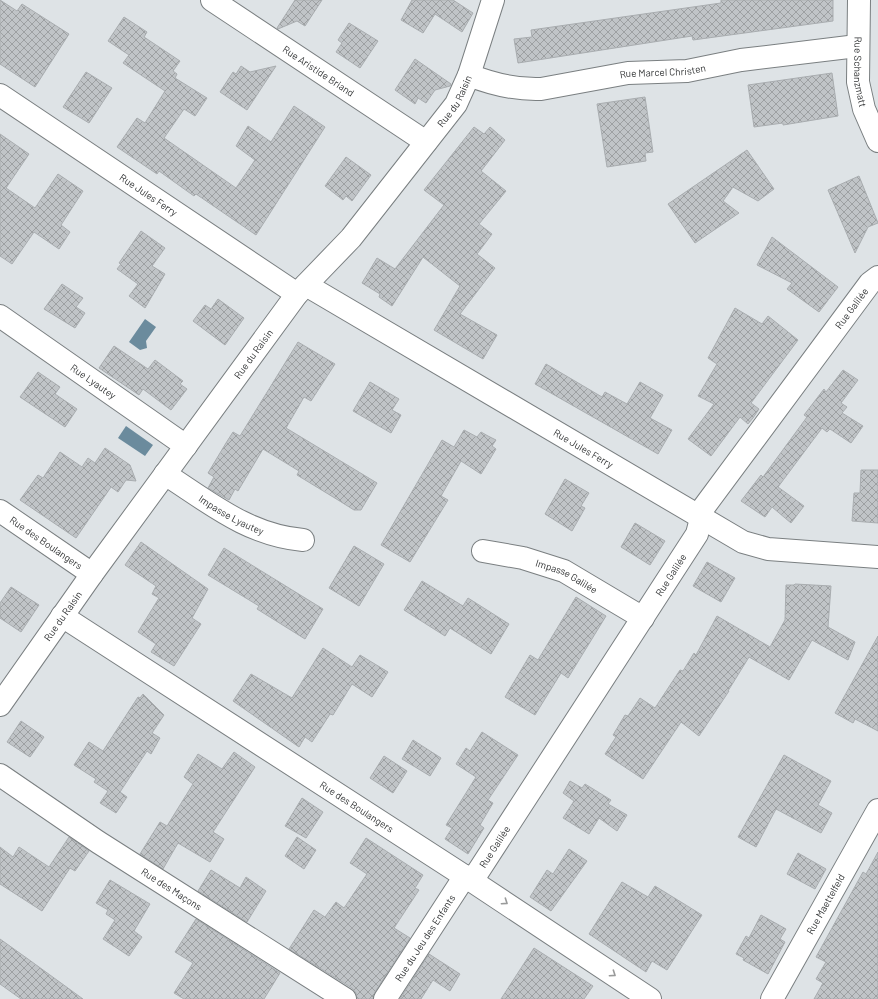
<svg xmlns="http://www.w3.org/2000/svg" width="878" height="999" font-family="Barlow,sans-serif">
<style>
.water{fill:#6b8b9d}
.building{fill:url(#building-cross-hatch);stroke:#a9adb0}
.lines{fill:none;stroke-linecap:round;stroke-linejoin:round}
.street-casing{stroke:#7a7f81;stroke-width:24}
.street{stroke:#fff;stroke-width:22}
.oneway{stroke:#999a9a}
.labels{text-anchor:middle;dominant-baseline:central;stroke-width:3;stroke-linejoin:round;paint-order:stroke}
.street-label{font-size:10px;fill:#333536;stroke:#fff}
</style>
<defs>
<pattern id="building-cross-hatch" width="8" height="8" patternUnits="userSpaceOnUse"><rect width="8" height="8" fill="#c0c4c7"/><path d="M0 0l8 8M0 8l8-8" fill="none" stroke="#9da0a2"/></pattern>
</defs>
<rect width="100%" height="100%" fill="#dee3e6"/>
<g class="water">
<polygon points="145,319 156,327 146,341 147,348 140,350 129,342"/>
<polygon points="126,426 153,445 145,456 118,438"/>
</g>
<g class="building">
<polygon points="0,0 17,11 22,4 69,34 35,87 0,64"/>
<polygon points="295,0 322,0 305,26 297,21 278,29 277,28"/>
<polygon points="412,0 453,0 473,13 462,32 435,14 423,33 401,20"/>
<polygon points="721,0 833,0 833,21 693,40 692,36 518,63 514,39 532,37 531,30 721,3"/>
<polygon points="124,17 147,32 144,37 180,61 173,71 177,74 175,78 207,98 195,116 184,109 164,138 236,188 255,160 236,146 248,126 271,142 294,106 325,127 256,235 196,194 194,196 159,171 157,174 117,147 137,118 145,123 165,91 123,63 129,55 108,41"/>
<polygon points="349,23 378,41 360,68 336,52 342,43 338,40"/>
<polygon points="415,59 451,84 450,86 435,90 426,103 418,98 415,104 395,90"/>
<polygon points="241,66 250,72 276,66 247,110 220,92 233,72 236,74"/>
<polygon points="86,72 112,88 89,123 63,107"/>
<polygon points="832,73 838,116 783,125 783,123 754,127 748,85"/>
<polygon points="645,97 653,152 645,153 646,161 607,167 597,104"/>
<polygon points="474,127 484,134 490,127 505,140 481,171 506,191 479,224 492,234 477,254 495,268 460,314 497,335 483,359 434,330 460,286 423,257 392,306 379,297 380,294 362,283 377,258 395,269 444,205 424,190"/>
<polygon points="0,134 29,154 6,188 35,208 58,174 83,191 61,225 70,232 59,249 34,232 12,264 0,256"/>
<polygon points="747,150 774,189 758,201 733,187 723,201 739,213 695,243 668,204"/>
<polygon points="346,157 371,175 352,201 346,196 343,200 325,186"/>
<polygon points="859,176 878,223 868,227 855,253 828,190"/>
<polygon points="141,231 165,248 152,266 165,274 145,308 129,296 138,284 117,269 121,264 119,263"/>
<polygon points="772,237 838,287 819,312 787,289 792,283 757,265"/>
<polygon points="62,284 83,298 76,307 85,313 75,328 44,309"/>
<polygon points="218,299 244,318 225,345 193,321 205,305 211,309"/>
<polygon points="735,308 762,324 768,316 798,340 751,403 759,409 753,418 748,424 740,417 711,456 688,439 714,404 698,396 717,364 708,358"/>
<polygon points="298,342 335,364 311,401 304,397 286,428 377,483 361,510 354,510 338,500 297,475 299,471 263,449 238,491 235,489 229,500 208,488 214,477 208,473 226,443 233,432 240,436"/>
<polygon points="114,346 148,369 155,360 183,381 180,384 187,389 171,410 143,389 139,395 99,368"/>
<polygon points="546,364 602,397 605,392 627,404 640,382 663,395 650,418 672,430 658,454 535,384"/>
<polygon points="843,370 858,380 841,403 847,407 842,413 863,426 851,443 830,429 827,432 822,428 778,487 804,506 791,523 772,507 765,517 741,501 761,475 763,477 807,417 804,415 824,389 826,392"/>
<polygon points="38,372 60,387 55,394 77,409 65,427 20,397"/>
<polygon points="370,382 399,399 392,410 401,415 391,433 353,411"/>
<polygon points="464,430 477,437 481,432 488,436 496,440 492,446 496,449 481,474 461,461 441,496 448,500 410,562 381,545 442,440 454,447"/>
<polygon points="105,448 130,465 136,481 126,480 118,492 111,487 76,538 20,500 38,475 43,478 60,452 82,467 88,458 95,463"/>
<polygon points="861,470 878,470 878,523 852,521 854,493 860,493"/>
<polygon points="565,479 589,493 581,506 585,508 572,531 545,514"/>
<polygon points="635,523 665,541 650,565 621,547"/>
<polygon points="141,542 208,589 192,618 201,624 174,666 151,652 156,644 138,632 159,598 152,594 156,586 125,565"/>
<polygon points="354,546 384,564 359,606 329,588"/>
<polygon points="224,548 323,609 305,639 257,609 259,606 208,575"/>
<polygon points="707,562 735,578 721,602 693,586"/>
<polygon points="422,581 463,606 468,598 509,624 491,654 450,628 445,636 404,610"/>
<polygon points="795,584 831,586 828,627 855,642 848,660 812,640 789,680 749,657 728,691 729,691 699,736 681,722 643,779 605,754 616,737 613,735 625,715 628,716 640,698 655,708 680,670 683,671 694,653 696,655 717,616 770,647 785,620 786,585 794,585"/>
<polygon points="11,587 39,605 21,632 0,618 0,603"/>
<polygon points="576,597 606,616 568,678 561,673 535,715 505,697 530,655 538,660"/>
<polygon points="878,636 878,731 855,719 853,723 835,713"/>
<polygon points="323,648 352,667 360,655 388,672 372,697 352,684 333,715 330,714 312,742 305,737 299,747 233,701 251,674 292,698"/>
<polygon points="143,694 164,715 152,733 160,738 151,754 147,751 120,792 127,797 116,813 100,803 108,791 94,782 96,779 74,765 89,742 103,751 138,697 140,698"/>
<polygon points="21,721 44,737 30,757 7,742"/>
<polygon points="482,732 518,755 488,800 493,803 480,825 484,828 468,854 445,839 452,828 446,825 476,777 456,764 466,748 470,751"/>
<polygon points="413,740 441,758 430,776 402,759"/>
<polygon points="234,752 255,767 213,832 224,839 210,862 178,843 163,869 140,854 160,822 167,826 193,784 184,777 198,754 222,769"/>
<polygon points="784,755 831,781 818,805 832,813 821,833 776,809 756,847 738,837"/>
<polygon points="384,756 407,771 393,793 370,778"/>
<polygon points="570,781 582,788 585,784 611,800 608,804 627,815 617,831 599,818 589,834 563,818 574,801 563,793"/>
<polygon points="302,798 323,812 306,838 285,826"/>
<polygon points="69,837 89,851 75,871 70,868 42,911 0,884 0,847 13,857 19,847 49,867"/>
<polygon points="297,837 316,850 304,869 285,856"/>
<polygon points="366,838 423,875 415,888 419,890 394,928 410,938 375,992 373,999 357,999 356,993 352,988 289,949 314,910 325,917 336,902 344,908 367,874 350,863"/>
<polygon points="569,849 587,861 551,911 530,897 547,870 553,874"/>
<polygon points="878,852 878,999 814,999 823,983 816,979 826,962 816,957 863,872 866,874"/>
<polygon points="798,853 826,869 815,889 787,874"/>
<polygon points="211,870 240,888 246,877 266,891 247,922 198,891"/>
<polygon points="110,880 150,904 134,931 142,937 129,956 103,939 115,920 106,914 108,910 96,903"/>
<polygon points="622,882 648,897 655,886 702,915 667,970 652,961 646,972 589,934"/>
<polygon points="761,915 786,929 780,939 785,942 768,974 743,960 744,958 736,954 746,936 749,938"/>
<polygon points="196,919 280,973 264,999 184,999 174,993 193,963 175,952"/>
<polygon points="0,939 28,959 83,999 21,999 0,984"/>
<polygon points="534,948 593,986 584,999 501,999"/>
<polygon points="429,954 460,974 450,991 433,980 421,999 400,999"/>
</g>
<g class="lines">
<g class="street-casing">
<g id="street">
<path id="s1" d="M212,0l214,142"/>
<path id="s2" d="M859,0l-1,82 6,27 14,32"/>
<path id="s3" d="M469,75c23,9 47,15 72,14l87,-16 59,-2 54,-11 116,-14"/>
<path id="s4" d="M0,95l297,199"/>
<path id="s5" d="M306,285l437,257 25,7 110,8"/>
<path id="s6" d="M0,316l186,130"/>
<path id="s7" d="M165,474c45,29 83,61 138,66"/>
<path id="s8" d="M0,511l92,63"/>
<path id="s9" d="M483,551l40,7 41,13 79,47"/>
<path id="s10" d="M62,616l410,265 178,118"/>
<path id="s11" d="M0,705l92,-131 205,-280 54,-56 105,-134 13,-29 24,-75"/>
<path id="s12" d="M0,775l98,67 247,157"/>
<path id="s13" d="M472,881l225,-347 7,-27 166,-224 8,-6"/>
<path id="s14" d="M385,999l80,-123"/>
<path id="s15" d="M772,999l106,-189"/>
</g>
</g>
<use href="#street" class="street"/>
</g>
<defs><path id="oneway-chevron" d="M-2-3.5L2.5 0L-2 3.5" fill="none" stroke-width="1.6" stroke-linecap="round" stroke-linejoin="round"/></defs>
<g class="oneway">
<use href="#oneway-chevron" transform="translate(505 902) rotate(34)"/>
<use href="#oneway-chevron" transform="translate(613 974) rotate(34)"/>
</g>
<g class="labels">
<g class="street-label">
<text stroke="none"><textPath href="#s1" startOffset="128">Rue Aristide Briand</textPath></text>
<text stroke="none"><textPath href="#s3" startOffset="197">Rue Marcel Christen</textPath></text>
<text stroke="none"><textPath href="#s2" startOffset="72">Rue Schanzmatt</textPath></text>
<text stroke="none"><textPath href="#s11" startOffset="757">Rue du Raisin</textPath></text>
<text stroke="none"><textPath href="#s4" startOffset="179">Rue Jules Ferry</textPath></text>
<text stroke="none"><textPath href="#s13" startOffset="689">Rue Galilée</textPath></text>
<text stroke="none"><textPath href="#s11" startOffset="433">Rue du Raisin</textPath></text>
<text stroke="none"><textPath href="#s6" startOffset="114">Rue Lyautey</textPath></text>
<text stroke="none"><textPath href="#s5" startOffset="322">Rue Jules Ferry</textPath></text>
<text stroke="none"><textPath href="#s7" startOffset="78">Impasse Lyautey</textPath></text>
<text stroke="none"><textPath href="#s8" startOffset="56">Rue des Boulangers</textPath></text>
<text stroke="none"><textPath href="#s13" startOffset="365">Rue Galilée</textPath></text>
<text stroke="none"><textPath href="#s9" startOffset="88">Impasse Galilée</textPath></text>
<text stroke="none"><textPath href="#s11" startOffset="109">Rue du Raisin</textPath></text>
<text stroke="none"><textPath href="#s10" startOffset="351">Rue des Boulangers</textPath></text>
<text stroke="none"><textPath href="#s13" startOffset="41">Rue Galilée</textPath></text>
<text stroke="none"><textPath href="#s12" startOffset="206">Rue des Maçons</textPath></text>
<text stroke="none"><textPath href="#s15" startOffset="109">Rue Maettelfeld</textPath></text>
<text stroke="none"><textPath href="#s14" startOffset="73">Rue du Jeu des Enfants</textPath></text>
</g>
</g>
</svg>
